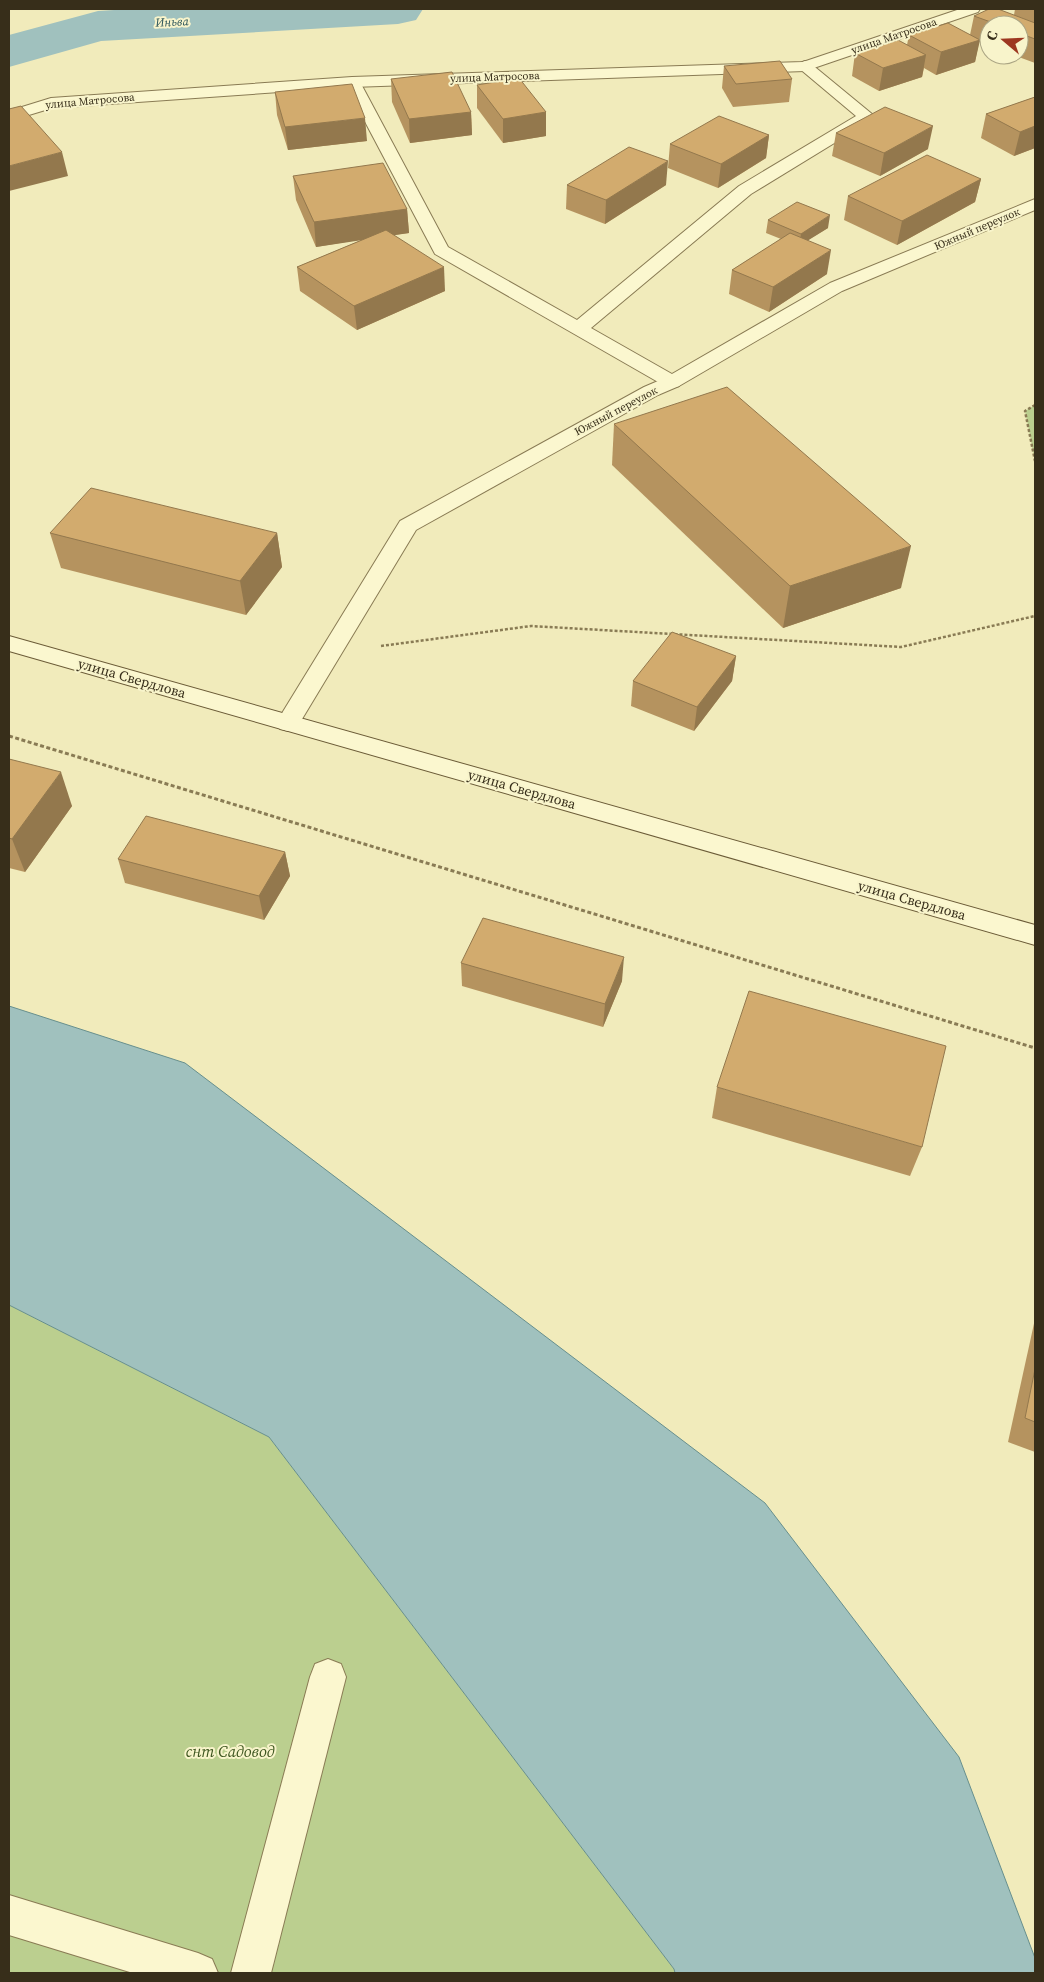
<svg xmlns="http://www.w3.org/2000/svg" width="1044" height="1982" font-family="'Source Serif 4',serif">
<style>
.green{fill:#bbcf8f}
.water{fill:#a0c1be;stroke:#678f8d}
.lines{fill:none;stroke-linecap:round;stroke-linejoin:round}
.river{fill:#a0c1be;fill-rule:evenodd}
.lane-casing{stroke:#897b54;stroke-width:2}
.street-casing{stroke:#897b54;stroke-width:2}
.secondary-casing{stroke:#6b5b37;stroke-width:2}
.path-far1{stroke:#897b54;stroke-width:2.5;stroke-dasharray:3 2;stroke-linecap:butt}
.path{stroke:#897b54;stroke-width:3;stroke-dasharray:4 2.5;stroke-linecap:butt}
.lane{fill:#fbf7cf;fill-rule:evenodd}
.street{fill:#fbf7cf;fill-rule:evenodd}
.secondary{fill:#fbf7cf;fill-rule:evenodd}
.wall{fill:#b5935f}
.shaded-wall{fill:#93784d}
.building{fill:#d2ab6e;stroke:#93784d}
.labels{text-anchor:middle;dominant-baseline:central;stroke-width:4;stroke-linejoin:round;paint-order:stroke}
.far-street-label{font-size:11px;fill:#372e1a;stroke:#f8f4cb}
.far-water-label{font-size:12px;font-style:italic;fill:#285258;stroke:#f8f4cb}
.street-label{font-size:14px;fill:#372e1a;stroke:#f8f4cb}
.near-park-label{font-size:16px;font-style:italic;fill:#3d551f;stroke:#f8f4cb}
</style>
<rect width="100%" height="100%" fill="#f1ebbb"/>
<g class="green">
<polygon points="1035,405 1035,461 1025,411"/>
<polygon points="9,1305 269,1437 674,1969 675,1973 9,1973"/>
</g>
<polygon class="water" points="9,1006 185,1063 765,1503 959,1757 1035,1958 1035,1973 675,1973 674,1969 269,1437 9,1305"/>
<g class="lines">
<polygon class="river" points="130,9 423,9 416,20 398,24 101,41 9,67 9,35 98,11"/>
<g class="lane-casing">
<g id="lane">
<polygon points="805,61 810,63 872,114 874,117 872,120 751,194 591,328 679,378 682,382 679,386 672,388 665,386 435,254 344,82 347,79 357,79 360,82 448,247 577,320 739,186 856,116 800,69 797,66 800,63"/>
<polygon points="328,1659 341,1664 346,1677 271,1973 231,1973 310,1677 315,1664"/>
<polygon points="9,1895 198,1953 212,1959 218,1973 133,1973 9,1935"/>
</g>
</g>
<g class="street-casing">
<g id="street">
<polygon points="960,9 980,9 978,12 805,71 352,87 52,108 9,121 9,111 51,98 352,77 803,62"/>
<polygon points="1035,199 1035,210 842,291 679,386 658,395 416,530 296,729 288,731 280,729 276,723 400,521 644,387 665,378 830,283"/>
</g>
</g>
<g class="secondary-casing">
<polygon id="secondary" points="9,636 1035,925 1035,945 9,651"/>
</g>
<g class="path-far1">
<polyline points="1035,405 1025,411 1035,461"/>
<polyline points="381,646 531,626 901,647 1035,616"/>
</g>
<polyline class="path" points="9,736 1035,1048"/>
<use href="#lane" class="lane"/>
<use href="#street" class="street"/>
<use href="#secondary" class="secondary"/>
</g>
<g class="wall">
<polygon points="1015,9 1035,9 1035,63 1013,55 1019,55 1019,25 989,25 989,46 979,42 975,62 936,75 924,68 922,77 879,91 852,76 855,53 907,45 909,35 970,35 974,16 1014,15"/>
<polygon points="724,66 792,79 789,102 733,107 722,88"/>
<polygon points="391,79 471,112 472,135 410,143 392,102"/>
<polygon points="477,85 546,112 546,136 503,143 477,108"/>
<polygon points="275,92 367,141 288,150 277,115"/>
<polygon points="1035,97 1035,148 1014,156 981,138 986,114"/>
<polygon points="836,133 928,149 880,176 832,156"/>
<polygon points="769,135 766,158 718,188 668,168 670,144"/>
<polygon points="293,176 407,209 409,233 393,235 445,291 357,330 300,291 297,267 364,239 316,247 296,200"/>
<polygon points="981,179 975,202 897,245 844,220 848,196"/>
<polygon points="567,185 666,185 605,224 566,209"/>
<polygon points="768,220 828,228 808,240 827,274 769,312 729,294 732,270 781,239 766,233"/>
<polygon points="614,424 901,588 783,628 612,465"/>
<polygon points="50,533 277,533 282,567 246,615 61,568"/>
<polygon points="736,656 732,681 694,731 631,706 633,681"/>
<polygon points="9,759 72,806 25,872 9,868"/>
<polygon points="285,852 290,876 264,920 125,883 118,859"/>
<polygon points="461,963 622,981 603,1027 462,986"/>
<polygon points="717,1087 922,1147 910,1176 712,1118"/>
<polygon points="1035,1319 1035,1452 1008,1442"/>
</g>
<g class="shaded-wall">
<polygon points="980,40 975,62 936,75 941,52"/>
<polygon points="926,55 922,77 879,91 883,68"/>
<polygon points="471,112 472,135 410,143 409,119"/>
<polygon points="546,112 546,136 503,143 503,119"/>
<polygon points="365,118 367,141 288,150 285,127"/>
<polygon points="933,126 928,149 880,176 884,153"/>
<polygon points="1035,126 1035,148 1014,156 1020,132"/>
<polygon points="769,135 766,158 718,188 721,164"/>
<polygon points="62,152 68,176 9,191 9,166"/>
<polygon points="668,161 666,185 605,224 606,200"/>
<polygon points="981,179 975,202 897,245 902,221"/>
<polygon points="407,209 409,233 316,247 314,222"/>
<polygon points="830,215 828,228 799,246 801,234"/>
<polygon points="831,250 827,274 769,312 773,287"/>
<polygon points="444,267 445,291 357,330 354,306"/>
<polygon points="277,533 282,567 246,615 240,581"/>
<polygon points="911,546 901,588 783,628 790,586"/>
<polygon points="736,656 732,681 694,731 697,707"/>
<polygon points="61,772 72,806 25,872 12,839"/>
<polygon points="285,852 290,876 264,920 259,896"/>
<polygon points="624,957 622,981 603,1027 605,1004"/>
</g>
<g class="building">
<polygon points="989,9 998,9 1035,23 1035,39 1019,33 1019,25 999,25 974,16"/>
<polygon points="948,23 980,40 941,52 909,35"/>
<polygon points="898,40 926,55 883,68 855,53"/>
<polygon points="780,61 792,79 736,84 724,66"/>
<polygon points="452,72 471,112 409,119 391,79"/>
<polygon points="519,78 546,112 503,119 477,85"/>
<polygon points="352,84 365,118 285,127 275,92"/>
<polygon points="1035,97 1035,126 1020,132 986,114"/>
<polygon points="21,106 62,152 9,166 9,109"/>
<polygon points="885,107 933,126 884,153 836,133"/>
<polygon points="719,116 769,135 721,164 670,144"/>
<polygon points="629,147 668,161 606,200 567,185"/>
<polygon points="927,155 981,179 902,221 848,196"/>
<polygon points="383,163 407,209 314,222 293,176"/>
<polygon points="797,202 830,215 801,234 768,220"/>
<polygon points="386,230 444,267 354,306 297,267"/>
<polygon points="790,233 831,250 773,287 732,270"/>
<polygon points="727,387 911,546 790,586 614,424"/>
<polygon points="91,488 277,533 240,581 50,533"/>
<polygon points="672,632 736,656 697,707 633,681"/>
<polygon points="9,759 61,772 12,839 9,838"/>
<polygon points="146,816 285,852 259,896 118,859"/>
<polygon points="483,918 624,957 605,1004 461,963"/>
<polygon points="749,991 946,1046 922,1147 717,1087"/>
<polygon points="1035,1369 1035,1422 1025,1418"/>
</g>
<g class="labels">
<g class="far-street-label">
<text transform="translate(894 36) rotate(-19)">улица Матросова</text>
<text transform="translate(495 77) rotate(-2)">улица Матросова</text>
<text transform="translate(90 101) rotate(-5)">улица Матросова</text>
<text transform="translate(977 229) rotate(-23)">Южный переулок</text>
<text transform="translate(616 411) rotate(-28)">Южный переулок</text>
</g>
<g class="far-water-label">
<text transform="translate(172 22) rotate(-3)">Иньва</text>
</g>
<g class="street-label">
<text transform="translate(132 678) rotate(16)">улица Свердлова</text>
<text transform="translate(522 789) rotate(16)">улица Свердлова</text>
<text transform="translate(912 900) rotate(16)">улица Свердлова</text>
</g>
<g class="near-park-label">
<text x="230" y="1751">снт Садовод</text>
</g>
</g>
<rect width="1044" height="1982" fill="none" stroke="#372e1a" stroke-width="20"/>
<g transform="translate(1004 40) rotate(289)"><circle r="24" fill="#f8f4cb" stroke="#aba584"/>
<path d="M0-4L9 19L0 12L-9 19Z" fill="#9d3720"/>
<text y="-8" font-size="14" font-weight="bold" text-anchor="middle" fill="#372e1a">С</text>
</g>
</svg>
